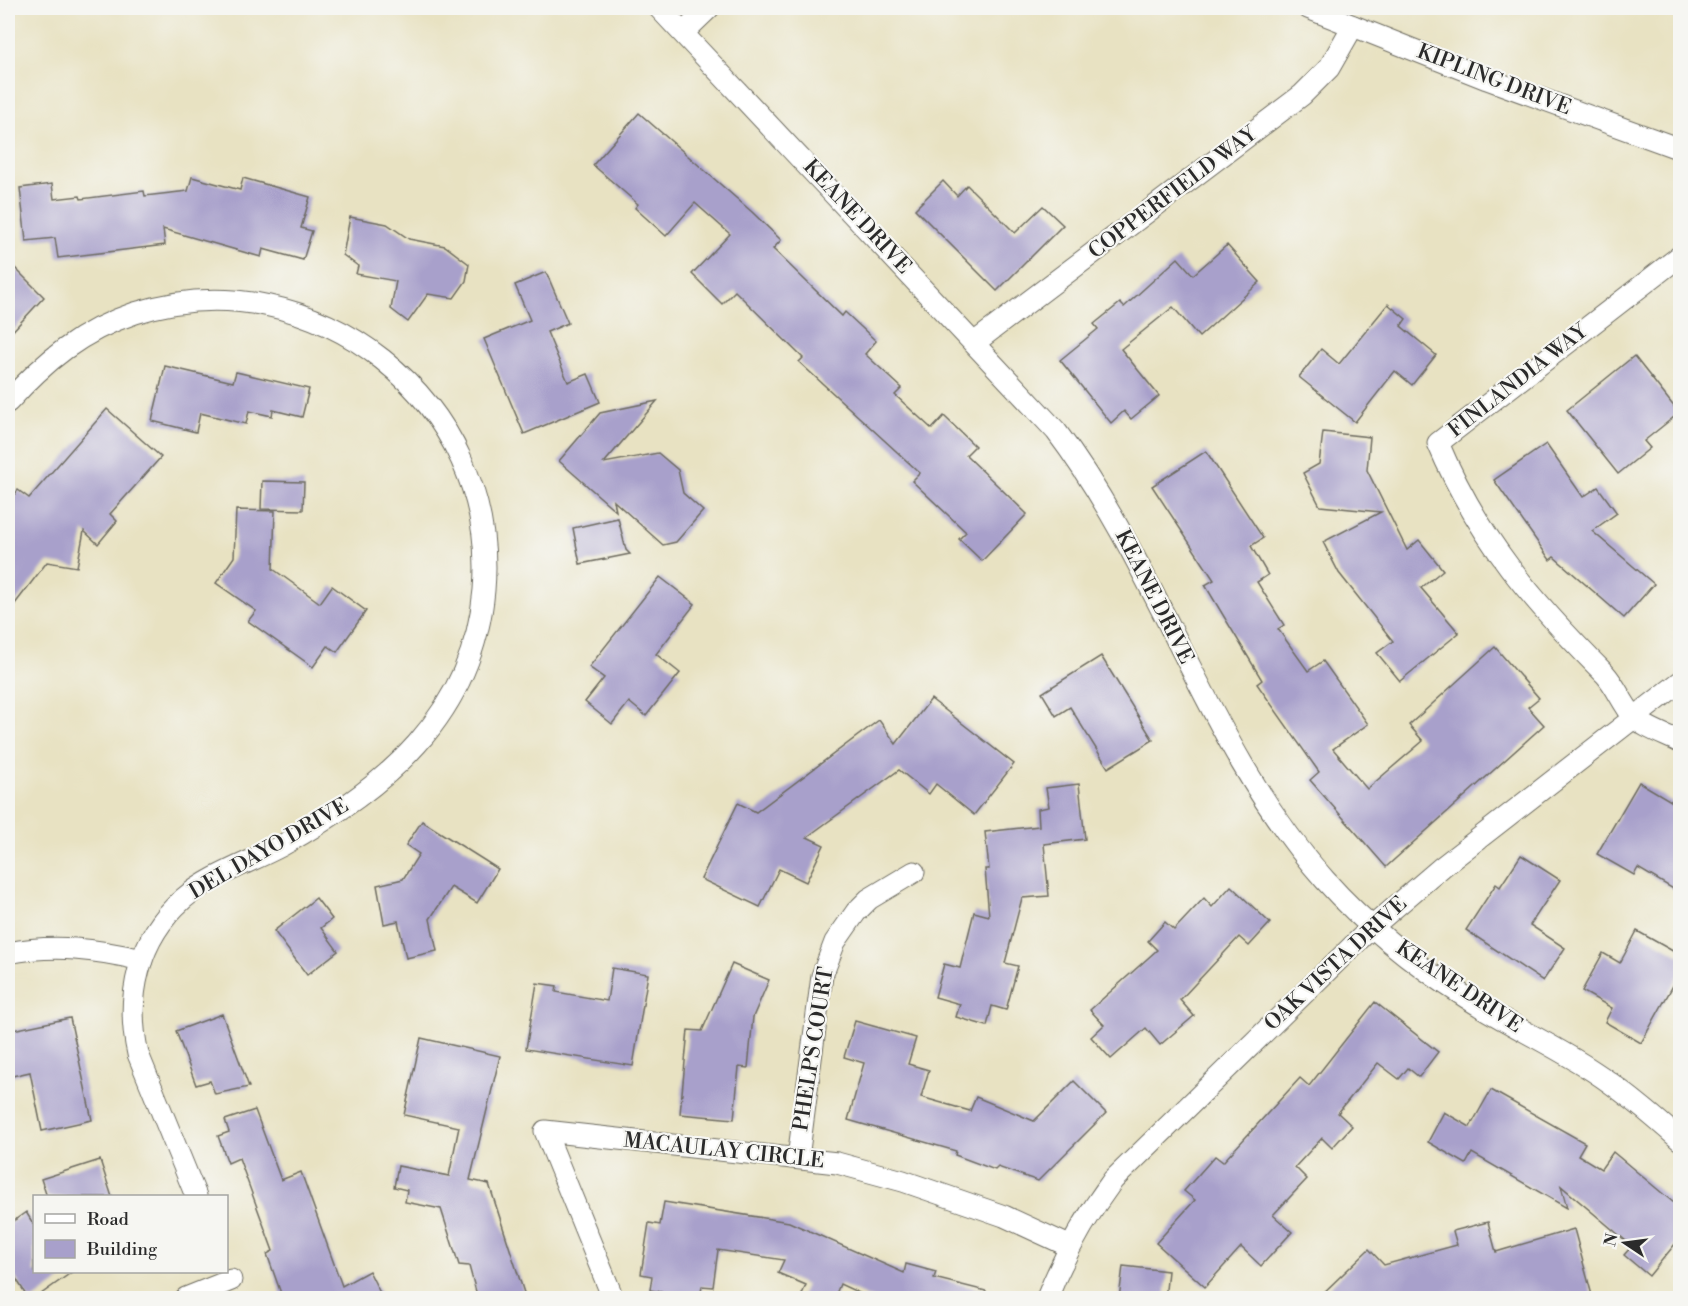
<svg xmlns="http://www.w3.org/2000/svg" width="1688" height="1306" font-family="'Libre Bodoni',serif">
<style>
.building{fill:#a8a0cb}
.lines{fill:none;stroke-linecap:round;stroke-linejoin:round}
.street-casing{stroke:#6d6b60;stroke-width:23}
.street{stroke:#fff;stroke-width:21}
.labels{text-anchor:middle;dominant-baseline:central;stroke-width:4.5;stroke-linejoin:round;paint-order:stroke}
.street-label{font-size:21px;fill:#2b2b2b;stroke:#f6f6f2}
</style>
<rect width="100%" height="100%" fill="#f6f6f2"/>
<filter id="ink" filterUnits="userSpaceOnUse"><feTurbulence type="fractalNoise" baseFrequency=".0167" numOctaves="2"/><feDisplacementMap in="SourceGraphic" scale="12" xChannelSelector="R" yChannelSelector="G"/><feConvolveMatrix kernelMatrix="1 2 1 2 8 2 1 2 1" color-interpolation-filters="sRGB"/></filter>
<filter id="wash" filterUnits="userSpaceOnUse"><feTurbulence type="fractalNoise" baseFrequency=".008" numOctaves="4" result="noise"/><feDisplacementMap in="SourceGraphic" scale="24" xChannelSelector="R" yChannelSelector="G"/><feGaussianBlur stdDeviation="1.35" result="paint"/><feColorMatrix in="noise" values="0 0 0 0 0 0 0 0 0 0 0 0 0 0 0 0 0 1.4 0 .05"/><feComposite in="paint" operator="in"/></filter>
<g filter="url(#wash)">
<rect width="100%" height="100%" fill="#e8e2c2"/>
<g id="blocks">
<g class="building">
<polygon points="639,113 752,212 781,240 773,249 842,316 845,312 876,341 865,354 902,388 895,395 932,429 944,416 975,446 966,455 1027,514 982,561 959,539 966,532 912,481 920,473 799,362 803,358 735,291 722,304 692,274 730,234 695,203 666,236 635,208 638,204 593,165"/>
<polygon points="192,177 240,190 243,178 310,197 301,228 312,231 303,260 263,249 261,257 163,229 165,245 58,258 55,238 26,241 20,188 52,184 54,199 80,196 81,199 144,191 145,196 188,191"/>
<polygon points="943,181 957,196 967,185 1015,233 1043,206 1063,225 997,291 915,209"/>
<polygon points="350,217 387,224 409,239 445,246 469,264 466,281 454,298 428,294 408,322 391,309 396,281 356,274 358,266 343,255"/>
<polygon points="1227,245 1260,282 1199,337 1173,307 1121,349 1159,396 1131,419 1124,411 1111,423 1060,360 1098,329 1094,324 1120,303 1124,307 1178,258 1193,275"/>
<polygon points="8,261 44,297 8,336"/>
<polygon points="546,272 568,323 547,332 568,382 588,374 600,402 524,434 484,339 530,320 515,285"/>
<polygon points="1388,304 1406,319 1401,326 1436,355 1412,385 1395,371 1355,422 1299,377 1321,349 1339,364"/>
<polygon points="1634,356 1679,413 1644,441 1650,448 1618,474 1567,410"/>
<polygon points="165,366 233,382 236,372 309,389 302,417 273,410 272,416 249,411 246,424 200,413 196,432 152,421"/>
<polygon points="657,401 604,463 658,453 678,470 683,493 703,511 676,542 663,545 614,501 616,511 559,461 600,413"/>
<polygon points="107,409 161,457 110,514 117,521 98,544 84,531 77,567 47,562 8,613 8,503 18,490 29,498"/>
<polygon points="1323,432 1370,437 1367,470 1407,550 1419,540 1443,570 1421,588 1459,633 1400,681 1377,653 1393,641 1339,573 1323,542 1381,512 1320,506 1303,473 1319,464"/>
<polygon points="1546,444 1583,497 1598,487 1617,513 1592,531 1654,584 1624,618 1554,557 1550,560 1494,480"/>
<polygon points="1206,451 1263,538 1251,546 1268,575 1257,582 1284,625 1278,629 1308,671 1323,661 1368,724 1333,749 1367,789 1423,741 1409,725 1495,647 1539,698 1528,707 1544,725 1386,867 1310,780 1319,772 1257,684 1262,680 1205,585 1214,580 1152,486"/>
<polygon points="262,481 304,482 303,510 261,509"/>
<polygon points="236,510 275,511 273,569 320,603 332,586 366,611 337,652 328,646 313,667 248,621 256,611 216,583 234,557"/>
<polygon points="618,518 626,550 630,554 580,564 573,528"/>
<polygon points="660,577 695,604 656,654 680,673 646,716 629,702 612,724 585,702 604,678 589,667"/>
<polygon points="1101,656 1153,740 1108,768 1070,707 1056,716 1042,693"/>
<polygon points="931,699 1014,764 974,815 936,784 929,794 899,770 807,837 824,845 806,882 779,869 760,907 701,879 738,803 756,812 879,720 896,744"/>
<polygon points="1639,782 1676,804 1672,811 1680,816 1680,893 1638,868 1634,875 1597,854"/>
<polygon points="1079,784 1085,839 1044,844 1049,896 1022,898 1005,963 1018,966 1006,1010 992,1006 987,1026 956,1017 960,1004 935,997 944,964 960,968 974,912 989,916 985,869 989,869 985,832 1039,826 1038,809 1049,807 1046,788"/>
<polygon points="422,821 498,869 477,903 451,887 430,919 437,951 406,958 398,921 384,924 377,885 403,879 419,854 406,845"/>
<polygon points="1521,855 1560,880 1530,925 1565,948 1543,981 1466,930 1496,884 1500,887"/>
<polygon points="1231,886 1270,923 1249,946 1239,937 1180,1000 1194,1016 1160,1045 1146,1028 1111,1059 1091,1037 1104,1025 1090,1010 1157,950 1148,941 1165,922 1174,930 1204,898 1212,907"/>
<polygon points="316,898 332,919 321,928 338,951 307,975 274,931"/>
<polygon points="1637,931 1680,955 1680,973 1641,1043 1605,1022 1612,1008 1582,991 1603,953 1620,963"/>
<polygon points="732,964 769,980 753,1017 748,1068 739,1067 734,1119 680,1114 688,1030 702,1031"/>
<polygon points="612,968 648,974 633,1066 526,1049 537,983 557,986 556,992 607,1001"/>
<polygon points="1375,1002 1438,1052 1419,1077 1408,1068 1399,1079 1378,1063 1338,1113 1352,1126 1332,1148 1322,1138 1295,1167 1307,1179 1273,1215 1292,1232 1261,1266 1241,1247 1205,1287 1156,1243 1195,1200 1184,1191 1215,1156 1223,1162 1300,1078 1309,1086"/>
<polygon points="222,1014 249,1087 215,1094 210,1081 196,1085 176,1031"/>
<polygon points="70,1018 92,1120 42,1131 30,1072 8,1077 8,1031"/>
<polygon points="855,1021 916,1038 908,1064 929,1070 921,1097 970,1111 976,1097 1034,1121 1074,1081 1106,1113 1038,1181 998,1167 995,1170 955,1155 956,1151 848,1120 864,1063 844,1057"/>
<polygon points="421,1038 500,1056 470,1180 489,1184 526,1299 478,1299 469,1266 459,1265 441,1209 405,1202 407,1190 394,1187 398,1166 449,1176 459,1127 404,1115"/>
<polygon points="1491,1090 1585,1143 1578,1155 1601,1169 1613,1152 1680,1208 1680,1238 1649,1276 1624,1255 1632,1246 1561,1186 1567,1208 1472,1153 1466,1164 1428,1142 1444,1112 1470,1127"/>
<polygon points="255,1110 281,1180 301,1172 342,1286 369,1271 383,1299 283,1299 267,1254 273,1251 239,1158 228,1163 218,1136 229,1132 225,1120"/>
<polygon points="100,1160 112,1197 47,1197 41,1179"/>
<polygon points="664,1202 789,1222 904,1273 906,1264 936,1272 934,1278 986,1291 985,1299 872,1299 840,1284 834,1299 800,1299 806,1285 778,1273 784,1260 718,1250 713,1287 702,1286 700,1299 667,1299 668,1293 650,1290 652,1276 641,1274 649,1223 660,1225"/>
<polygon points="26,1212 34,1225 34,1272 72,1272 34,1299 29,1299 8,1266 8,1225"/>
<polygon points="1488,1222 1496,1252 1574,1229 1593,1299 1317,1299 1369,1249 1384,1265 1457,1245 1453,1231"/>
<polygon points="1123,1266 1168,1271 1165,1299 1119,1299"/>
</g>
</g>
</g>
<g filter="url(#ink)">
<use href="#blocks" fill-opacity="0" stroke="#6d6b60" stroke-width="1.5"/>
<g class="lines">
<g class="street-casing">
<g id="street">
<path d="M659,8l397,423c106,140 151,317 269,449 41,46 90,85 142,118 40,26 85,46 126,73 31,20 59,44 87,69"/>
<polyline points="1308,8 1487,79 1680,149"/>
<polyline points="684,32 709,8"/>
<path d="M1680,256l-242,187c40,95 95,159 167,231 11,12 17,29 28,42 10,12 34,19 47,26"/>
<polyline points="974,343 1302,95 1329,68 1353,26"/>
<path d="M8,402c37,-41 73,-71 127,-89 179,-58 365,90 349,277 -11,126 -100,199 -203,256 -32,17 -70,29 -98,53 -45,40 -58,98 -45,155l58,142"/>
<path d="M8,953c46,-9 88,-4 134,7"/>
<polyline points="798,1158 822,976 835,942 856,912 869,899 914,872"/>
<polyline points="186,1298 231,1280"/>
<polyline points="613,1298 545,1131 837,1163 903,1181 1004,1216 1069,1246"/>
<path d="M1047,1298c17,-43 38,-80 66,-118l259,-253 70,-60 238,-185"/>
</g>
</g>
<use href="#street" class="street"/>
</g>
</g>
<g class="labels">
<g class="street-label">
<text transform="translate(1494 80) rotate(21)">KIPLING DRIVE</text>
<text transform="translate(1173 193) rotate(-37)">COPPERFIELD WAY</text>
<text transform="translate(857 217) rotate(47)">KEANE DRIVE</text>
<text transform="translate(1518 381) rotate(-38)">FINLANDIA WAY</text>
<text transform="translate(1154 597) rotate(63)">KEANE DRIVE</text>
<text transform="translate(269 849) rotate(-30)">DEL DAYO DRIVE</text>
<text transform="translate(1336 964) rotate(-43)">OAK VISTA DRIVE</text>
<text transform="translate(1459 987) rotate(34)">KEANE DRIVE</text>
<text transform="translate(814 1049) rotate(-81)">PHELPS COURT</text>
<text transform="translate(724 1151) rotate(6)">MACAULAY CIRCLE</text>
</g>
</g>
<rect width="1688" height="1306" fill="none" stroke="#f6f6f2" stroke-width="30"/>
<rect x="33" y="1195" width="195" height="78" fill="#f6f6f2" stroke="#a5a5a2" stroke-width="1.5"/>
<rect x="45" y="1214" width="30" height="9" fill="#ffffff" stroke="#a5a5a2" stroke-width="1.5"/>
<text x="87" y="1225" font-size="18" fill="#2b2b2b">Road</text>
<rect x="45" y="1240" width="30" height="18" fill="#a8a0cb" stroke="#a5a5a2" stroke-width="1.5"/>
<text x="87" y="1255" font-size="18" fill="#2b2b2b">Building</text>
<g transform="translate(1625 1243) rotate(283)" stroke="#f6f6f2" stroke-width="4.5" paint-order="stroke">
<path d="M0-4.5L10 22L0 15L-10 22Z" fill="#2b2b2b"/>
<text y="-9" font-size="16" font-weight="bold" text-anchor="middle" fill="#2b2b2b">N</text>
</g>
</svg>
